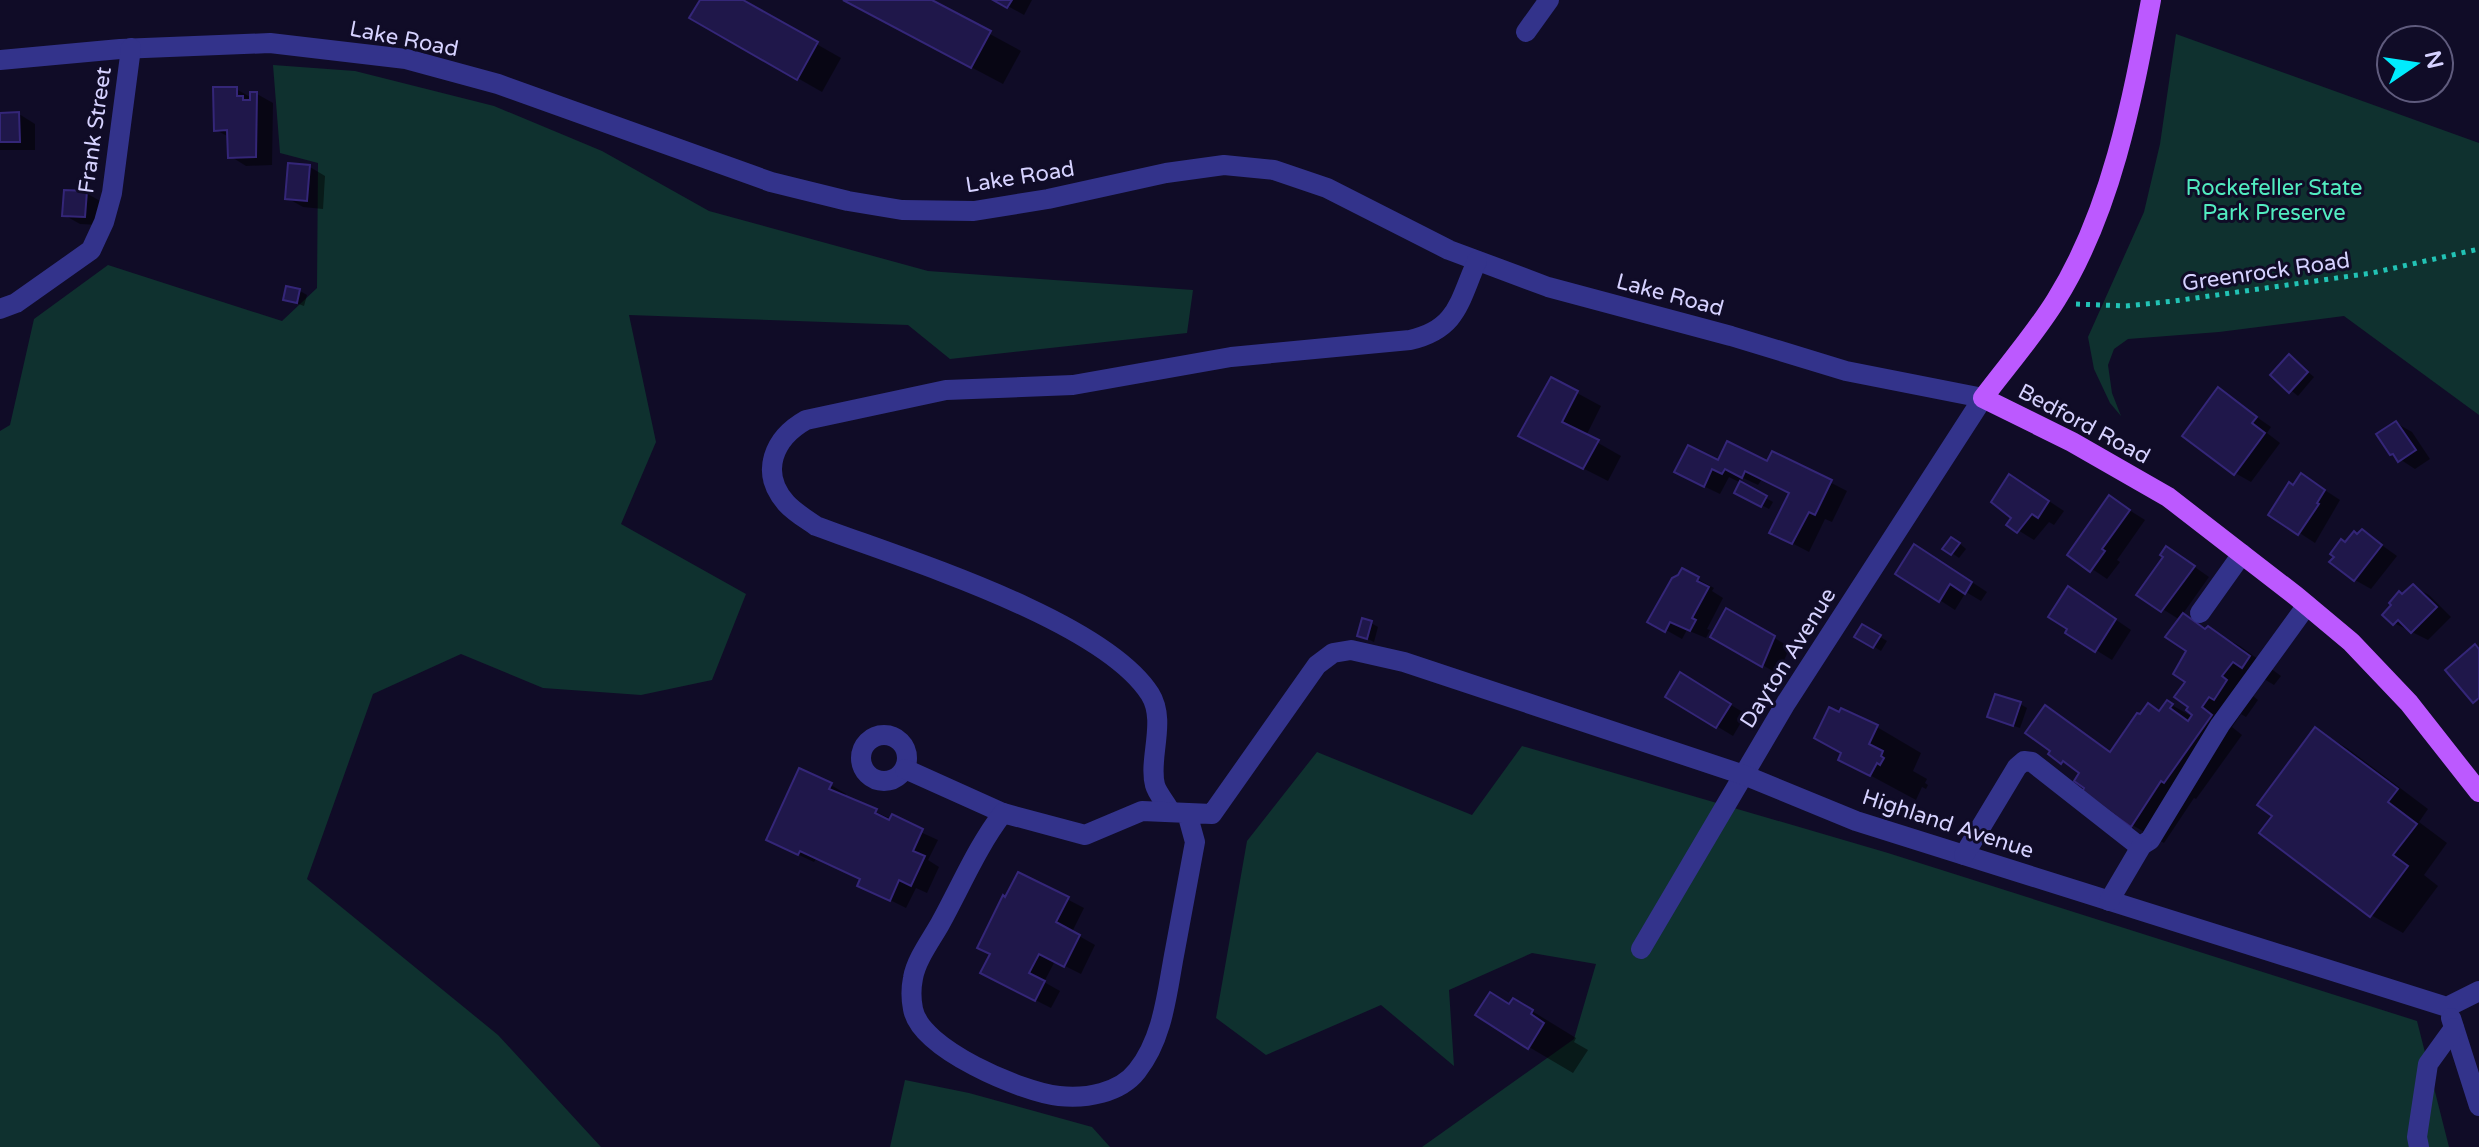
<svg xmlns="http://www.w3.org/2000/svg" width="2479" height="1147" font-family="'Varela Round',sans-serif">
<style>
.green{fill:#0f312f}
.shadow{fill:#0007}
.building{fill:#1f174a;stroke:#342678;stroke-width:2}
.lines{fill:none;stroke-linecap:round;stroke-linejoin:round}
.path{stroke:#22c3b5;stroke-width:5;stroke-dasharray:4 6;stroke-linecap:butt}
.minor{stroke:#33338b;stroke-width:20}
.major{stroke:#bc59ff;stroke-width:20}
.labels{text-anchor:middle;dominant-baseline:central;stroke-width:6;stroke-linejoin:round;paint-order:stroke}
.street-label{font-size:22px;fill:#d6d2ff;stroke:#100c27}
.park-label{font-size:22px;fill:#52ecc0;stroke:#100c27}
</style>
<rect width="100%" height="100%" fill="#100c27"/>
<g class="green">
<polygon points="2176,34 2479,143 2479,415 2344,316 2219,332 2128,339 2114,349 2108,365 2112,393 2121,416 2110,403 2094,369 2088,337 2144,212 2160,144"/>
<polygon points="273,65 355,71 494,106 602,151 709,211 928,271 1193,290 1187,333 950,359 908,325 629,315 656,442 621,524 746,594 712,680 641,695 543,688 461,654 373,694 307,879 498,1035 601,1147 0,1147 0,431 10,425 34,319 108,265 282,321 317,288 318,163 280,153"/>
<polygon points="1522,746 1888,853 2417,1021 2449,1147 1422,1147 1574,1039 1596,964 1532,953 1449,990 1454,1066 1381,1005 1266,1055 1216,1018 1247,841 1317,752 1472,815"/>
<polygon points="905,1080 969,1093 1092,1127 1110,1147 890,1147"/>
</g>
<g class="shadow">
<polygon points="702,0 739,0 841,58 822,92 692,18"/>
<polygon points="844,0 927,0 1021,51 1003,84"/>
<polygon points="997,0 1032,0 1024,15"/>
<polygon points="236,89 252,98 257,94 273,103 272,165 246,166 230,156 229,137 216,130"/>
<polygon points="19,114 35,124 35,150 0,150 0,115"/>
<polygon points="310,167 325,176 323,209 303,207 287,198"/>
<polygon points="86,193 102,202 100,225 80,224 64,215"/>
<polygon points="300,291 307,295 304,306 285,299"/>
<polygon points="2289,356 2314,377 2298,396 2272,375"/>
<polygon points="2218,390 2271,427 2267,433 2280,443 2251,482 2235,473"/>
<polygon points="1577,393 1601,406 1586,436 1621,456 1608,481 1545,449"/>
<polygon points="2396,423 2412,432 2430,459 2415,469 2392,454"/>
<polygon points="1773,453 1847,491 1832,522 1825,519 1809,552 1788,541 1791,493 1762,479 1758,485 1741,477 1739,482 1729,477 1720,494 1693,481 1719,463 1768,464"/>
<polygon points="1741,484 1773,502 1769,509 1736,492"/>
<polygon points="2317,485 2340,500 2315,543 2271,514 2294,487"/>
<polygon points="2026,486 2064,511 2054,525 2049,522 2034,540 2008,524"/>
<polygon points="2110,498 2145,520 2117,560 2120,562 2107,579 2070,554"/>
<polygon points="2362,531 2397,556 2371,589 2355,580 2346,544"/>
<polygon points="1959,543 1966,549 1959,558 1945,548"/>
<polygon points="1931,555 1987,592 1981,601 1966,592 1955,610 1898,573"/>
<polygon points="2182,558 2209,577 2182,615 2240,646 2281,676 2274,685 2264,679 2253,696 2258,700 2246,717 2241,714 2232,727 2242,735 2196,799 2194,798 2164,843 2132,825 2085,791 2087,788 2081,773 2050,754 2045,708 2112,752 2161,713 2168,703 2193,717 2188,681 2189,651 2180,620 2139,594"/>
<polygon points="1683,571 1714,588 1712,591 1723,598 1707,629 1710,630 1706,638 1687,630 1682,639 1650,621"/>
<polygon points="2413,586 2429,595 2451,617 2428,640 2394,623 2394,605"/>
<polygon points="2084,598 2131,630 2112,660 2067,632"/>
<polygon points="1727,611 1790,647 1778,674 1712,636"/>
<polygon points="1371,623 1378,627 1374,642 1359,635"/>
<polygon points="1862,626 1887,641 1881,651 1857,636"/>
<polygon points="1681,675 1746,714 1733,736 1667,696"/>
<polygon points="2020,704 2027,708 2020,728 1997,720"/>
<polygon points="1840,715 1877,727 1921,753 1913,771 1927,779 1925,783 1928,785 1926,789 1922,787 1916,800 1840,759 1844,753"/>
<polygon points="2316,730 2347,748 2428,809 2419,822 2447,843 2424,875 2438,886 2403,933 2371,915 2274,815"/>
<polygon points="831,785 846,794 845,798 938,840 928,860 939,867 927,893 916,888 906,908 860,885 862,880 816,859 814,862 784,848"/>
<polygon points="1019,874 1084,908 1072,932 1095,945 1081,974 1055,961 1044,982 1060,991 1051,1008 998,981 992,954 1006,899"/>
<polygon points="1514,1000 1576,1038 1574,1042 1588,1050 1573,1073 1529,1047 1510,1006"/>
</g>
<g class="building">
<polygon points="700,0 743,0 818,42 797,80 689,18"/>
<polygon points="843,0 932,0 991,31 971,68"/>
<polygon points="993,0 1012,0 1007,8"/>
<polygon points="213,87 237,87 237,96 243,96 243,100 250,100 250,92 257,92 256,157 228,158 227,130 214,131"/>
<polygon points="19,112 20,142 0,142 0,113"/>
<polygon points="288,163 310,165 307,201 285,199"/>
<polygon points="64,190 87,191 85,217 62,216"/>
<polygon points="286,286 300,289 297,303 283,300"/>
<polygon points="2289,354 2308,372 2289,393 2270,375"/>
<polygon points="1551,377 1578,391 1562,422 1599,440 1583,469 1518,436"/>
<polygon points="2218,387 2257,417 2252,423 2265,433 2234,475 2182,436"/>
<polygon points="2396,421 2416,450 2398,462 2393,454 2390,455 2376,434"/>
<polygon points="1727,441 1767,461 1772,451 1832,480 1815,515 1809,512 1792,544 1769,533 1789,493 1745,471 1742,478 1725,469 1722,474 1712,469 1704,487 1674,472 1688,445 1718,460"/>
<polygon points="2301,473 2325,490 2317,503 2319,504 2298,535 2268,515 2289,482 2293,485"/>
<polygon points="2009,474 2049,501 2038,518 2032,514 2017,533 2006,525 2011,518 1991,502"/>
<polygon points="1740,481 1767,496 1761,507 1734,493"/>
<polygon points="2109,495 2130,510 2102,549 2105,551 2090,572 2067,555"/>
<polygon points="2362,529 2382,545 2354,581 2329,562 2334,557 2330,554 2341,539 2345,542 2354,531 2357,534"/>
<polygon points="1951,537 1960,543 1951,555 1942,549"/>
<polygon points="1914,544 1972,582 1965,594 1950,584 1939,602 1895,574"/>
<polygon points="2166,546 2195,566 2161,612 2136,595 2163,557 2160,555"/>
<polygon points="1682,568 1699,577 1697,581 1709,587 1692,618 1696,620 1690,631 1670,622 1665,632 1647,622 1672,578 1678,575"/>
<polygon points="2413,584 2437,607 2411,633 2398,620 2393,625 2382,615 2391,605 2389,603 2399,591 2402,594"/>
<polygon points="2068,586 2116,619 2095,652 2065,633 2067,629 2048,617"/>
<polygon points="1726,608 1775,636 1762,667 1710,637"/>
<polygon points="2183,613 2205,629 2208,626 2250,656 2242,668 2233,662 2222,676 2227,680 2214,700 2209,697 2202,707 2212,715 2164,783 2161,781 2131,827 2082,792 2084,788 2074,781 2079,773 2063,761 2061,764 2048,754 2050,751 2025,733 2045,705 2110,752 2137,713 2140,714 2148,703 2159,711 2167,700 2173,704 2170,708 2188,721 2192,715 2186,710 2188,707 2174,697 2185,682 2173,674 2186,651 2165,637"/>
<polygon points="1362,618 1372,621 1367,639 1357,636"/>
<polygon points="1862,624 1881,635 1873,648 1854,637"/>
<polygon points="2475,644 2479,649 2479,698 2473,703 2445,670"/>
<polygon points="1680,672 1731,704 1716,728 1665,697"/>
<polygon points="1995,694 2021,702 2013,726 1987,717"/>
<polygon points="1829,707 1839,712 1841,708 1878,725 1869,744 1883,751 1881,756 1884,758 1880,765 1877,763 1870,776 1838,760 1841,753 1814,738"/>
<polygon points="2315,727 2398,789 2388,802 2417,824 2393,855 2408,866 2370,917 2259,833 2272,816 2257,805"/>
<polygon points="799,768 832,783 829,789 877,809 875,813 889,820 892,814 923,829 913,851 925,856 911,886 899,880 890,901 857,886 860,879 800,851 798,855 766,840"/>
<polygon points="1018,872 1069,897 1056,922 1080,935 1064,967 1039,954 1029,973 1045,981 1035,1001 980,973 990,954 977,948 1003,895 1005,897"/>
<polygon points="1490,992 1509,1004 1513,998 1533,1010 1531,1014 1544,1023 1528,1049 1475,1015"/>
</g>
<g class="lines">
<polyline class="path" points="2076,304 2126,306 2174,301 2372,273 2479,249"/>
<g class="minor">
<polyline points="1526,32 1549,0"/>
<polyline points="0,60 120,49 270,43 406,59 498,84 771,182 848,201 902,210 974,211 1048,199 1166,173 1224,165 1274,170 1327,188 1449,250 1548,287 1731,336 1846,371 1983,398 1786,703 1641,949"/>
<polyline points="0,309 16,303 91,250 104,222 112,193 131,48"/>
<polyline points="2200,613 2242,554"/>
<circle cx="884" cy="758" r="23"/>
<polyline points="905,769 1003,813"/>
<path d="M1170,811c-4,-8 -13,-18 -15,-26 -7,-26 12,-64 -5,-91 -48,-75 -249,-136 -334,-168 -10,-7 -22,-14 -30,-23 -27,-31 -12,-65 20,-83l140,-30 127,-5 158,-28 179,-17c48,-11 49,-39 67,-79"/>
<path d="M1187,813l8,29c-7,36 -13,72 -20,108 -8,41 -11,87 -38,121 -17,22 -51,28 -78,25 -37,-4 -139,-47 -146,-87 -2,-10 -2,-21 0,-31 3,-18 18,-38 27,-54 21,-38 37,-77 63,-111l82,22 57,-24 70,3 105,-149 16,-12 18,-3 53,12 340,113 112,46 591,186 32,-16"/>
<polyline points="1964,855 2017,767 2024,761 2032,762 2135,843 2142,845 2150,840 2220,725 2307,605"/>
<polyline points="2109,901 2142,845"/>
<polyline points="2451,1018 2479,1106"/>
<polyline points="2419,1147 2417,1137 2428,1064 2454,1028"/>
</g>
<path class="major" d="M2151,0c-19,102 -40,212 -95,300 -21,34 -49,66 -73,98l89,44 96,55 128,99 55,46 58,61 70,89"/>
</g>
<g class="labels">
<g class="street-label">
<text transform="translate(404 39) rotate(11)">Lake Road</text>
<text transform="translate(95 130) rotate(-82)">Frank Street</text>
<text transform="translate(1020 177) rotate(-9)">Lake Road</text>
<text transform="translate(2266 272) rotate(-8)">Greenrock Road</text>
<text transform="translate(1670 295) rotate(15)">Lake Road</text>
<text transform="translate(2084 424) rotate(28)">Bedford Road</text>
<text transform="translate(1788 658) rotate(-58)">Dayton Avenue</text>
<text transform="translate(1948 824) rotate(18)">Highland Avenue</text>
</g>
<g class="park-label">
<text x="2274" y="188">Rockefeller State<tspan x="2274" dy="25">Park Preserve</tspan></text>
</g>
</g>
<g transform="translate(2415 64) rotate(77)"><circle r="38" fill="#100c27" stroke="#5f5b7d" stroke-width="2"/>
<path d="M0-6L14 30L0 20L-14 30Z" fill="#00ecfd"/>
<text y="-12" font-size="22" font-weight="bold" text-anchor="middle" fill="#d6d2ff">N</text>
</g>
</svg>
